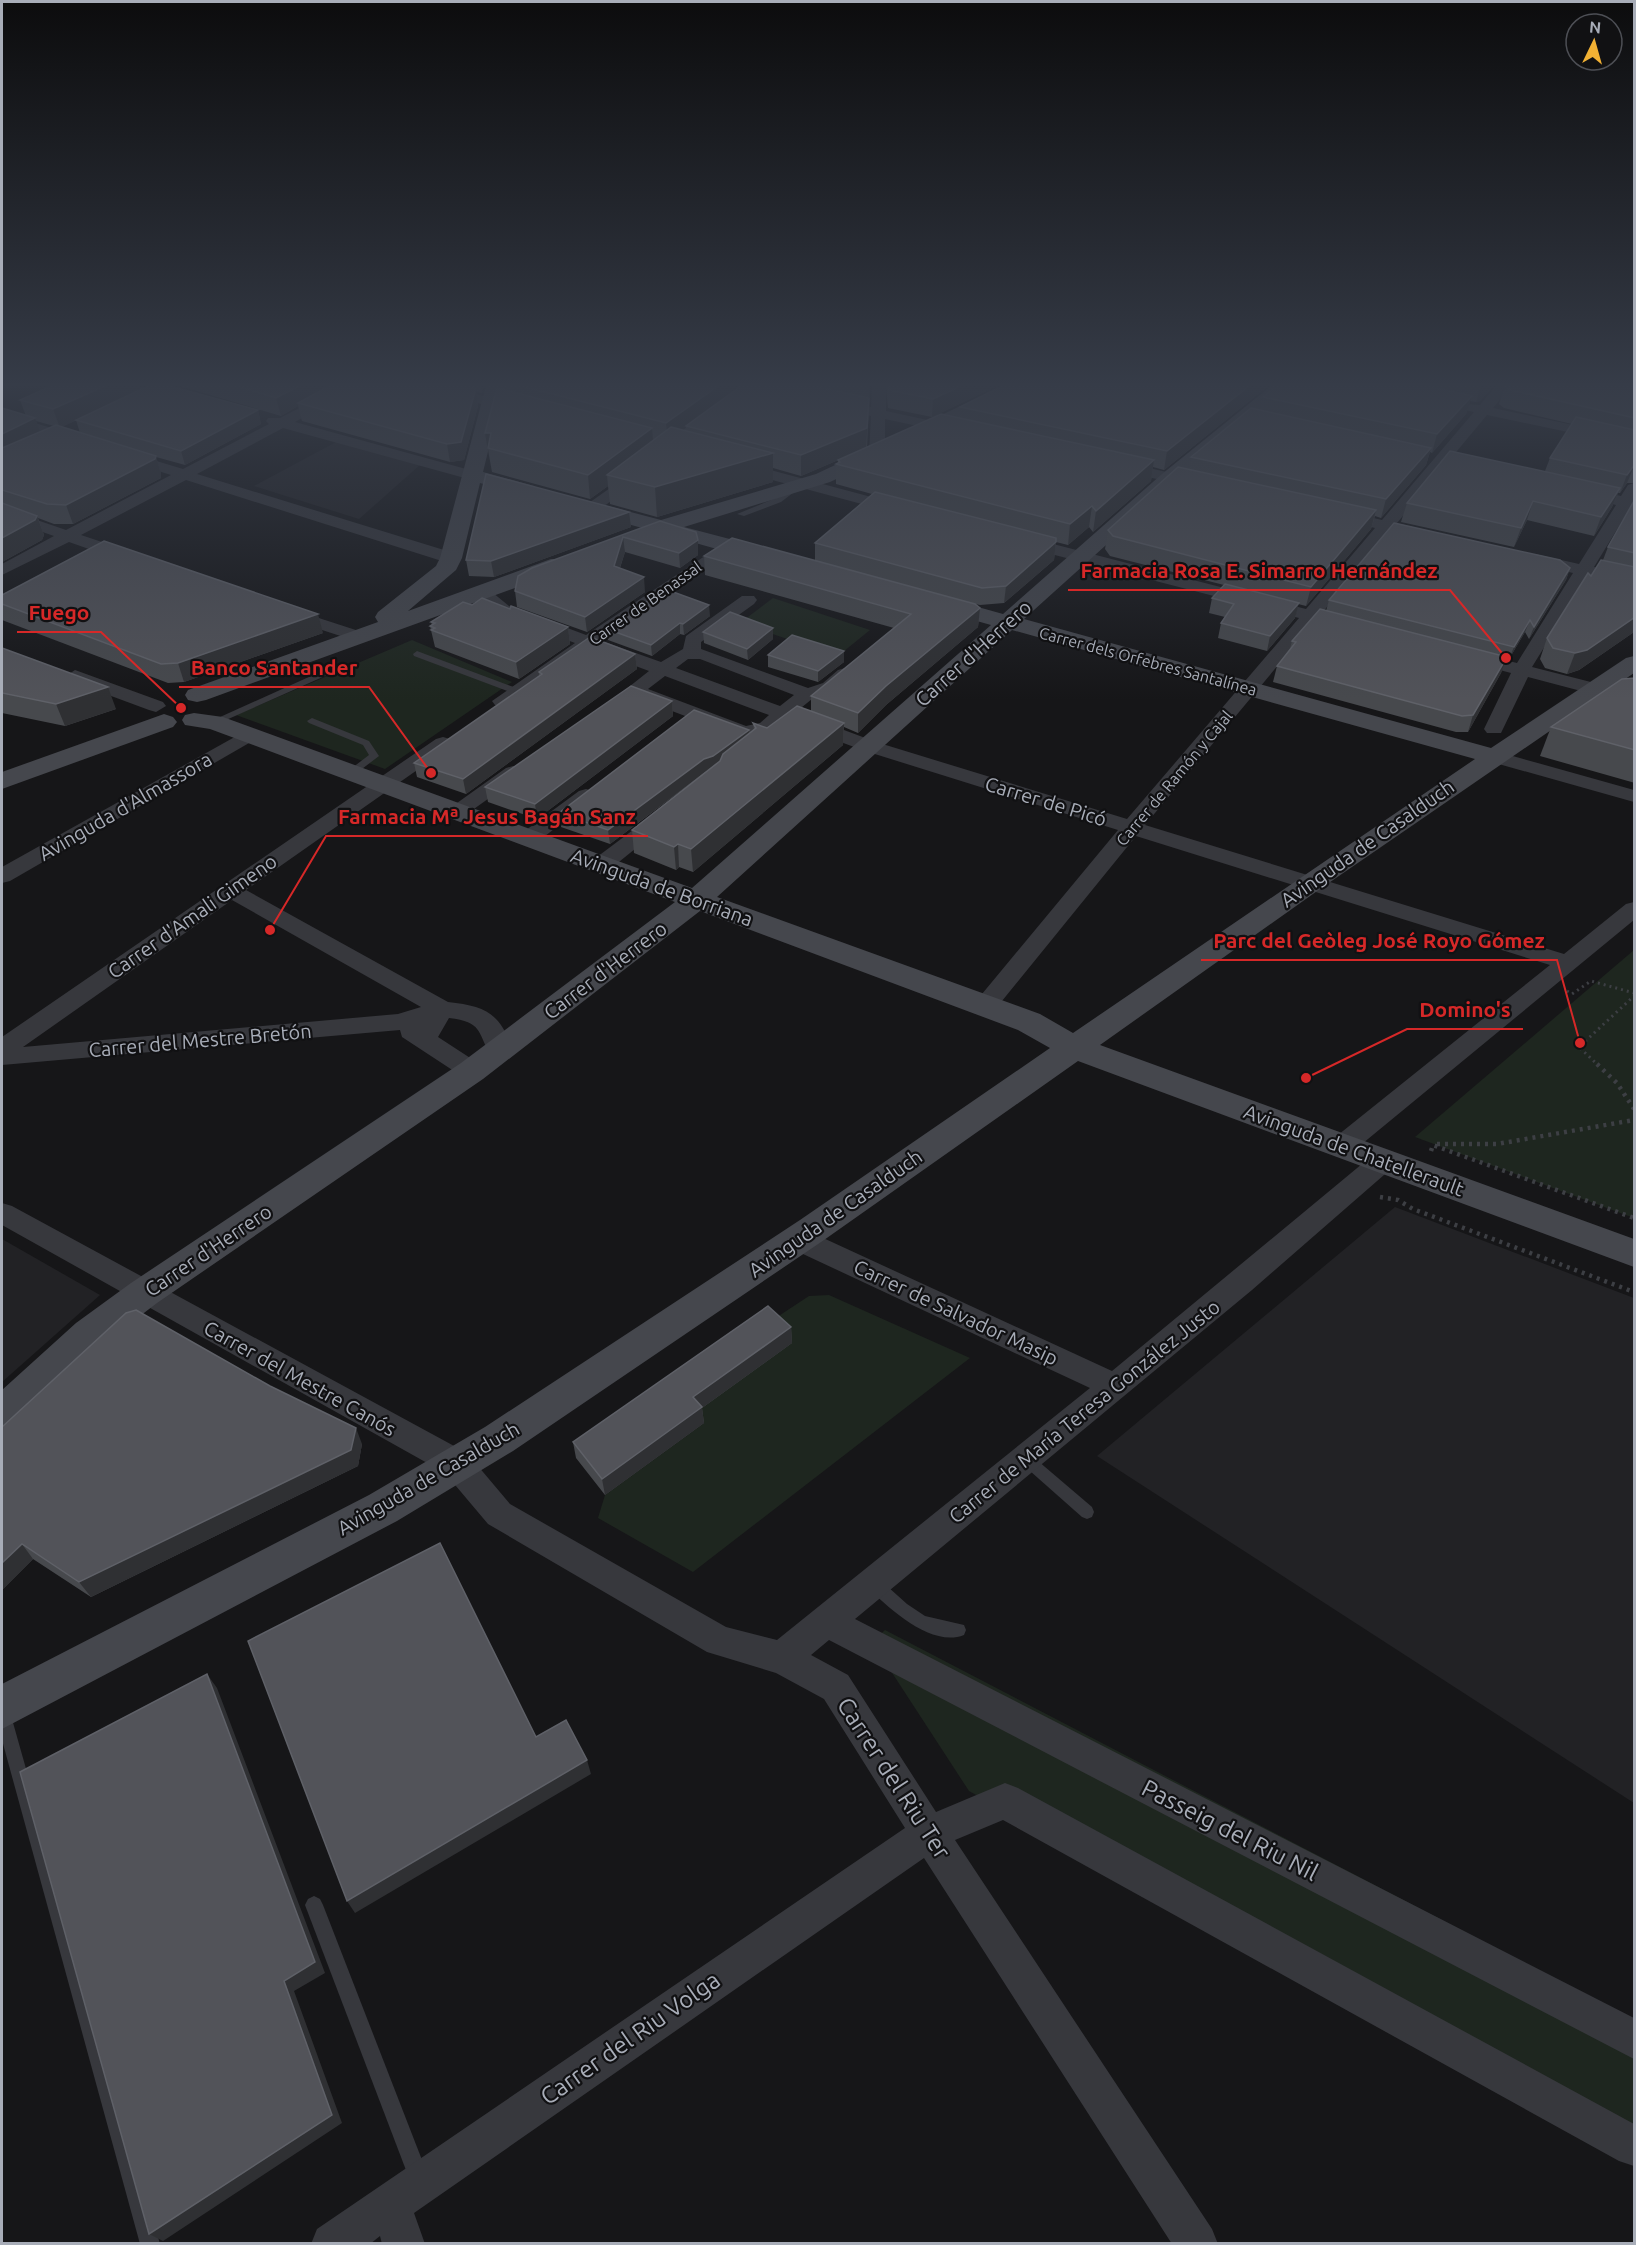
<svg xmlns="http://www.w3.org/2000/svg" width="1636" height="2245" font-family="Ubuntu,sans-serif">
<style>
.built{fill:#222225}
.green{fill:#1e261f}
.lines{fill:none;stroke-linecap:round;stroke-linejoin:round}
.path-far1{stroke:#3d3f44;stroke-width:3;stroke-dasharray:2 4;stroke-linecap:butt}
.path{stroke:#3d3f44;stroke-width:4.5;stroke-dasharray:3 5;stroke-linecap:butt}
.lane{fill:#37383d;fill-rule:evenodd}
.street{fill:#37383d;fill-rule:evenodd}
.secondary{fill:#45474d;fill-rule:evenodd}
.wall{fill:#47494d;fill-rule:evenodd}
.shaded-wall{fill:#2f3033}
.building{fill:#525359;stroke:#5f6168;stroke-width:1.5}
.labels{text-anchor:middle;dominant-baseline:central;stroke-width:4.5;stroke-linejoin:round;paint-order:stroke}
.far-street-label{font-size:16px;fill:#a8adb8;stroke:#111113}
.street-label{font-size:20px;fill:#a8adb8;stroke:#111113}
.near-street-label{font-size:24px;fill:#a8adb8;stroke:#111113}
.leader{fill:none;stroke:#d62828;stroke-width:2}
.callout-dot{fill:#d62828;stroke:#111113;stroke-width:2}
.callout-label{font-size:21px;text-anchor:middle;font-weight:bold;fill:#d62828;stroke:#111113;stroke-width:4.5;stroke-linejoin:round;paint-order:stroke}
</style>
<rect width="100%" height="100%" fill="#161618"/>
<g class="built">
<polygon points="338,441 421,464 359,519 254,486"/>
<polygon points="1395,1207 1634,1298 1634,1803 1097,1456"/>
<polygon points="2,1239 100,1295 2,1382"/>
</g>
<g class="green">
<polygon points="773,598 870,630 838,656 740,623"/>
<polygon points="412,640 512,682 385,769 236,715"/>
<polygon points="1634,950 1634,1218 1415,1137"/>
<polygon points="829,1295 970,1358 693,1572 598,1518 605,1495 704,1423 695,1413 768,1323 809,1296"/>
<polygon points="885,1630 1634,2020 1634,2163 969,1791 872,1642"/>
</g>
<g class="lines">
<g class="path-far1">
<polyline points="1567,991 1572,994 1591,981 1634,993"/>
<polyline points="1599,1066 1579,1047 1634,996"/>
</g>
<g class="path">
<polyline points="1597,1064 1617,1083 1634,1109"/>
<polyline points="1437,1144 1497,1144 1634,1120"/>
<polyline points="1431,1151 1433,1145 1634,1218"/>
<polyline points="1380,1197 1398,1200 1413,1209 1634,1292"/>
</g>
<g class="lane">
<polygon points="795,484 802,486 781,502 744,516 737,514 776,498"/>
<polygon points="417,651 519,689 520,691 516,694 513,693 414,656 413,654"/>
<polygon points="331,667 334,668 334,672 217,724 214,725 209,722"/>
<polygon points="312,718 369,741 379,756 354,775 348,775 348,771 369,755 363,745 309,723 307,721"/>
<polygon points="1026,1453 1031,1455 1092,1507 1094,1512 1092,1517 1087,1519 1082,1517 1021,1463 1019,1459 1021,1455"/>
<path d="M873,1576l5,2 29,26 18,12 39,9 2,5 -2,5c-33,13 -75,-27 -96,-47l-3,-5 3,-5z"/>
<polygon points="2,1704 8,1706 10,1712 160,2244 140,2244 2,1740"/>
<polygon points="314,1896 320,1899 323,1905 429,2178 426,2185 419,2188 412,2185 409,2178 305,1905 308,1899"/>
</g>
<g class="street">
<polygon points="342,386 360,386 295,422 477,472 480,475 472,480 283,428 197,474 457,554 459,558 457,562 445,562 186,480 81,535 135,553 137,557 135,561 123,561 69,542 2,575 2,564 54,536 2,518 2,508 66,530 171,475 120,459 117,456 120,453 130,453 183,469 269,424 266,421 268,418 280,418"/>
<polygon points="421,386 445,386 521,406 523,409 516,413 423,389"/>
<polygon points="872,386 886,386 886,411 960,427 962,430 955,434 885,419 885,453 882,456 872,456 869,453 871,416 830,407 828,404 835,400 871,407"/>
<path d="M1496,386h15l-18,22 141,30v8l-147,-31 -90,108 32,8 2,3 -2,3 -6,2 -33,-8 -68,82 31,8 3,4 -3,4 -6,1 -33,-8 -169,203 419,129 62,-50 8,-2v18l-283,233 -9,3 -9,-3 -4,-7 4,-7 217,-174 -414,-129 -143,176 -8,2 -8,-2 -4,-6 4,-6 141,-170 -256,-80 -77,-29c-12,11 -30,19 -47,15l-111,-42 -2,-4 24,-19 -59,-22 -81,56h-14l-3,-4 83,-58 -78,-29 -22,-18 -3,-4 3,-4h12l22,18 77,29 143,-95 8,5 -2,4 -133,92 59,21 22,-13 3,-13 56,-40h12l3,4 -3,4 -53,38v7l107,39 15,-5 15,-13 7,-2 9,6 -17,17 -25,8 -16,13 80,30 251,77 172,-201 -283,-73 -2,-4 2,-4 6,-1 284,73 69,-81 -42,-10 -2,-3 2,-3 6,-2 43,10 92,-108 -9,-2 -2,-3 2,-3 15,1zM688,659h12l94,36 -14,11 -104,-38zM665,676l104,39 -9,8 -14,3 -98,-37z"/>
<polygon points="2,413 81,437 83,440 76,444 2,422"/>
<polygon points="1119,461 1201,480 1203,483 1195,488 1114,469 1111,466 1114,463"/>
<polygon points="740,462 905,506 907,509 899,514 735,470 732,467"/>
<polygon points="637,469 642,471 645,474 642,477 598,511 586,511 584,508 586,505"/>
<polygon points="1634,483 1634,509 1630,508 1594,567 1634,576 1634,586 1588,576 1532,667 1634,693 1634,705 1528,677 1501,733 1487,733 1484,729 1511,673 1466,661 1463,657 1472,652 1517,663 1573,573 1529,563 1527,559 1535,554 1579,564 1616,505 1576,495 1574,492 1582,487 1621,496 1628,485"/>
<polygon points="288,608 365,633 368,637 359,642 282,617 279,613"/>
<polygon points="75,670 163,702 166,706 156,712 149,710 68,680 66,676"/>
<polygon points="249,729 256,731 259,735 256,739 10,881 2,883 2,867"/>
<path d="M443,737l7,2 3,4 -3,4 -204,143 202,112c37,4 53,11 64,48l-3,6 -9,3 -9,-3c-14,-24 -8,-34 -42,-38l-11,19 43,28 3,6 -3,6 -9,3 -9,-3 -61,-40 -2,-7 -398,35v-28l434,-298zM232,900l189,107 -23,7 -375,33z"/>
<polygon points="1495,751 1634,790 1634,802 1488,761 1485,757 1488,753"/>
<polygon points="513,766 520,768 523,772 520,776 464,816 450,816 447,812 450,808 506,768"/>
<polygon points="586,789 593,791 596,795 593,799 536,843 522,843 518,838 522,833 579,791"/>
<polygon points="660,813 667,815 670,819 667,823 609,870 593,870 590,865 593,860 653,815"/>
<polygon points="1383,1151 1392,1154 1396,1161 1392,1168 1252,1290 855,1619 1634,2018 1634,2059 829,1640 811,1655 848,1675 936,1812 1005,1783 1018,1788 1634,2124 1634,2166 1619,2161 1003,1820 955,1840 1212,2229 1218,2244 1172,2244 924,1858 414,2213 425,2244 382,2244 380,2236 370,2244 311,2244 317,2229 905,1828 824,1699 776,1673 707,1652 488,1524 445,1473 2,1225 2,1203 12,1206 467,1453 510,1504 726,1627 777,1640 1090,1388 788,1247 784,1239 788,1231 798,1228 808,1231 1112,1371 1374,1154"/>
</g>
<g class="secondary">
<polygon points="486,386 504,386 483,472 534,486 537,490 534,494 527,496 480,483 462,558 456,570 408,611 551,559 567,559 570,564 567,569 206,700 197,702 188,700 185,695 188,690 378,622 375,617 378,612 436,566 440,558"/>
<polygon points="1003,386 1027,386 1024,390 830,482 684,527 775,551 778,556 775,561 767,563 578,510 575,506 578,502 585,500 661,520 816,474"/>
<path d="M1271,386h20l-115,96 -152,137 467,129 135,-90 8,-2v17l-314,216 -220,156 534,194v28l-556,-206 -254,179 -311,211 -116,70 -395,208v-45l367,-189 116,-68 315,-207 250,-172 -32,-18 -318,-119 -217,168 -326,224 -55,42 -86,81 -14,5v-41l74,-67 55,-40 330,-220 214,-161 -465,-173 -25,-4 -3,-5 3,-5 9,-2 29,4 469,171 299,-263 -64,-18 -3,-5 3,-5 8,-2 68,19 159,-140zM1012,630l463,129 -402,274 -33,-19 -323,-117z"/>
<polygon points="164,714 173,717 177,722 173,727 2,789 2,772"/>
</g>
</g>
<g class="wall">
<path d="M51,386h90l1,3 116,21 3,14 -76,41 -29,-8 5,17v4l-88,46h-19l-16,-6 6,17 -2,5 -40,22v-154l24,8 -6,-16zM96,411l-20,9 4,13 -19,-6zM36,421l18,5 -14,6z"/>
<polygon points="180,386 484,386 482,393 476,392 478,406 464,460 450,462 302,421 298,406 281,416"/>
<polygon points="501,386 870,386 867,448 959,418 960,407 1002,386 1268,386 1164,470 1153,467 1151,481 1093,532 1089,527 1068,545 1056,542 1054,560 1004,603 980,605 975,604 980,608 978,627 886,705 858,733 844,727 843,745 693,872 679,867 676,870 634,853 632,830 706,772 610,844 561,827 559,813 749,730 749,734 754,730 753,723 767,728 811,711 811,696 894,628 705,575 704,556 815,560 815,543 872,494 836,484 836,464 838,463 838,460 857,452 801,476 773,468 773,482 657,517 610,504 608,486 590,499 492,472 485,433 502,390"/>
<polygon points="886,386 997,386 932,417 888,408"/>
<polygon points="1276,386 1493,386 1480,401 1476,402 1470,401 1466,414 1432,453 1430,452 1426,465 1381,518 1375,516 1371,529 1306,606 1298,604 1295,618 1267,651 1218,638 1221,623 1225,617 1209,613 1212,598 1224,585 1110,556 1105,549 1108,530 1189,470 1191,457 1261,410 1263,397"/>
<polygon points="1505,386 1635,386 1635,483 1627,483 1620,493 1618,493 1612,507 1594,536 1527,520 1514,547 1401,522 1407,503 1545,471 1550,458 1572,424 1504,408 1499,404"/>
<polygon points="1635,499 1634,632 1579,670 1567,674 1545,668 1540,659 1547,638 1603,560 1608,547"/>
<polygon points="629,512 631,527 494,577 469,576 466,560"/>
<polygon points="660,521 698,555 680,568 625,552 620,568 645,592 587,632 517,607 515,591 518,576"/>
<polygon points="1570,568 1566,580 1529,639 1525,632 1509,659 1506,658 1501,673 1468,732 1456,732 1273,682 1277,666 1290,649 1292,641 1326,611 1329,600"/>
<polygon points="2,595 323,633 184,682 168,683 2,620"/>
<polygon points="472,605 510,609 568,627 570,644 519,679 435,647 430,626 432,625 431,622"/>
<polygon points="710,616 684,635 680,634 652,656 608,640 607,629"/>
<polygon points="773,628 773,639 748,660 704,643 703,632"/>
<polygon points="2,648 116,709 65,726 2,713"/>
<polygon points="844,651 844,662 818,682 768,667 768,655"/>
<polygon points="635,654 637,669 466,794 417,777 414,763 539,676 539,672"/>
<polygon points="1635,678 1635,783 1540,756 1551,727"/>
<polygon points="672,701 673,716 537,819 488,802 485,787"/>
<polygon points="791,1327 792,1343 702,1408 704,1423 605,1495 576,1458 573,1442"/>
<polygon points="2,1427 362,1444 358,1466 91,1597 33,1559 2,1590"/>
</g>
<g class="shaded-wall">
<polygon points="105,386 141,386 142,389 60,428 53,409"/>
<polygon points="299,386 337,386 298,403 298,406 281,416 276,398"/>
<polygon points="481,386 484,386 482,393"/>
<polygon points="718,386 743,386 686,426 686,428 668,442 666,423"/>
<polygon points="869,386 870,386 866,448 801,476 801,455 869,400"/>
<polygon points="961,386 997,386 932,417 933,399"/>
<polygon points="1249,386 1268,386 1164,470 1167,451"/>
<polygon points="1481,386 1493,386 1480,401 1476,402"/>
<polygon points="476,388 478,406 464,460 450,462 447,444"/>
<polygon points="1472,396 1466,414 1432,453 1437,434"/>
<polygon points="258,410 261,424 185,465 181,451"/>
<polygon points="35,418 42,436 2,456 2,434"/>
<polygon points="652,428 654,452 607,475 608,486 590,499 588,475"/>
<polygon points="485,433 491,433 488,448 489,457"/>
<polygon points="1431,448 1426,465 1381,518 1386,499"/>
<polygon points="773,453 773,482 657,517 655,487"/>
<polygon points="156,456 161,474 161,478 73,524 66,505"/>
<polygon points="1154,460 1151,481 1093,532 1096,511"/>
<polygon points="1635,464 1627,483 1620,493 1627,475"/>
<polygon points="1620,488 1612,507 1594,536 1601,517"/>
<polygon points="1533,501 1527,520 1514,547 1521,528"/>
<polygon points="1092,506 1089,527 1068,545 1070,524"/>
<polygon points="1376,510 1371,529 1306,606 1311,587"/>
<polygon points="629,512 631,527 494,577 491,561"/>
<polygon points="37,516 44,535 42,540 2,562 2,538"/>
<polygon points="623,537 625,552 615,582 614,566"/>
<polygon points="698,540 698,555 680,568 679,553"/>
<polygon points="1056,542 1054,560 1004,603 1006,586"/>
<polygon points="1570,568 1566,580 1529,639 1534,627"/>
<polygon points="644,577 645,592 587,632 585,617"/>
<polygon points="1299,603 1295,618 1267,651 1270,636"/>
<polygon points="709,605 710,616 684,635 683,624"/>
<polygon points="980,608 978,627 886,705 858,733 858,713 886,686"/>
<polygon points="318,614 323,633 184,682 178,663"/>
<polygon points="1635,617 1634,632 1579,670 1567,674 1575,653"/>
<polygon points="1530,620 1525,632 1509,659 1514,647"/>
<polygon points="680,623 680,634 652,656 651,645"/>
<polygon points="568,627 570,644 519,679 516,662"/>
<polygon points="773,628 773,639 748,660 747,649"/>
<polygon points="844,651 844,662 818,682 818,671"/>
<polygon points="635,654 637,669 466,794 463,779"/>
<polygon points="1507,657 1501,673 1468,732 1473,715"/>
<polygon points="108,687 116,709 65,726 56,704"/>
<polygon points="672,701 673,716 537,819 535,804"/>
<polygon points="844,723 843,745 693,872 691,849"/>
<polygon points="749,730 749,744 714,770 705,772 610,844 608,830 704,759"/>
<polygon points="678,844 679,867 676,870 674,847"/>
<polygon points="791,1327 792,1343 702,1408 704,1423 605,1495 602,1479 693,1397"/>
<polygon points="356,1428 362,1444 358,1466 91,1597 79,1582"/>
<polygon points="22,1544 33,1559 2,1590 2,1563"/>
<polygon points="207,1674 217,1688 325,1973 294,1991 342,2123 163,2241 149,2234 284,1981"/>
<polygon points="587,1760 591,1774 355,1913 347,1901"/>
</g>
<g class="building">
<polygon points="51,386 105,386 53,409 20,400"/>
<polygon points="148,386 170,386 258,410 181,451 76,420"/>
<polygon points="237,386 299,386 276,398"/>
<polygon points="329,386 468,386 476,388 461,442 447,444 298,403"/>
<polygon points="521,386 718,386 666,423"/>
<polygon points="741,386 814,386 869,398 867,428 801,455 686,426"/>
<polygon points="888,386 961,386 933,399 889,390"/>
<polygon points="1002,386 1249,386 1167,451 960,407"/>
<polygon points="1276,386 1427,386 1472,396 1437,434 1263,397"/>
<polygon points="1505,386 1635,386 1635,418 1510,390"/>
<polygon points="497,388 652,428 588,475 488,448 491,433 485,433"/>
<polygon points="2,408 35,418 2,434"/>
<polygon points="1251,408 1431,448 1386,499 1191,457"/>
<polygon points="941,414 1154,460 1096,511 1092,506 1070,524 836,464 840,462 838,460"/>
<polygon points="1576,417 1635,430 1635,464 1627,475 1550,458"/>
<polygon points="56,425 156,456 155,459 66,505 47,504 2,490 2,448"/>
<polygon points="671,427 773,453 655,487 607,475"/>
<polygon points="1450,451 1620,488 1601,517 1533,501 1521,528 1407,503"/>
<polygon points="1178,467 1376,510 1311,587 1113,536 1108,530"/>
<polygon points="486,474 629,512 491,561 466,560"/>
<polygon points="875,492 1056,538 1056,542 1006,586 982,588 815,543"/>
<polygon points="1635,499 1635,553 1608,547"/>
<polygon points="2,503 37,516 35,520 2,538"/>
<polygon points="660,521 696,532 698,540 679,553 623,537 614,566 644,577 585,617 515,591 518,576 532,568"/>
<polygon points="1394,523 1560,560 1570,568 1534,627 1530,620 1514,647 1329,600"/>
<polygon points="732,538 975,604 980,608 886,686 858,713 811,696 911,614 704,556"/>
<polygon points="104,541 318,614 178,663 161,664 2,604 2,595"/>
<polygon points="1601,560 1635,567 1635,617 1587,650 1575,653 1553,648 1547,638 1588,573 1591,576"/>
<polygon points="1225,584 1299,603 1270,636 1221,623 1234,604 1212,598"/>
<polygon points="665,589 709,605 683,624 680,623 651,645 607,629"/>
<polygon points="482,598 510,609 511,606 568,627 516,662 431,630 435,628 430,626 435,623 431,622 463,602 472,605"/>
<polygon points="1320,609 1507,657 1473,715 1462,716 1277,666 1296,642 1292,641"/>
<polygon points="730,612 773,628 747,649 703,632"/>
<polygon points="792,635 844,651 818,671 768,655"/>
<polygon points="590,637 635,654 463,779 414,763 542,674 539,672"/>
<polygon points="2,648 108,687 56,704 2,693"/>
<polygon points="1635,678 1635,750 1551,727 1622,679"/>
<polygon points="631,686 672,701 535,804 485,787"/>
<polygon points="797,706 844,723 691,849 678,844 674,847 632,830 720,761 723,754 756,728 753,723 767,728"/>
<polygon points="694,710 749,730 713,756 704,759 608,830 559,813"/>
<polygon points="768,1306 791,1327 693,1397 702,1407 602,1479 573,1442"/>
<polygon points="136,1310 270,1386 356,1428 351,1450 79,1582 22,1544 2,1563 2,1427 126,1313"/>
<polygon points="440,1543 536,1737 566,1720 587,1760 347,1901 248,1641"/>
<polygon points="207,1674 315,1962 284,1981 332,2115 149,2234 20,1772"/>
</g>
<linearGradient id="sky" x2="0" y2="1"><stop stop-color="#0c0c0d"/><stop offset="0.55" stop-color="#363c48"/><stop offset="1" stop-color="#363c48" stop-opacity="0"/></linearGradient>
<rect width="1636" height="700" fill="url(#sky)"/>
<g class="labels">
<g class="far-street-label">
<text transform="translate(645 603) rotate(-35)">Carrer de Benassal</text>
<text transform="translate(1148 661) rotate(15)">Carrer dels Orfebres Santalínea</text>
<text transform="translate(1174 778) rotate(-50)">Carrer de Ramón y Cajal</text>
</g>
<g class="street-label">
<text transform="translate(973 653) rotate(-42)">Carrer d'Herrero</text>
<text transform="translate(1046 801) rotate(17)">Carrer de Picó</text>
<text transform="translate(125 806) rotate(-30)">Avinguda d'Almassora</text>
<text transform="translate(1367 843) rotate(-35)">Avinguda de Casalduch</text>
<text transform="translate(662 887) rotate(20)">Avinguda de Borriana</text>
<text transform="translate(192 916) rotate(-35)">Carrer d'Amali Gimeno</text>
<text transform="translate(605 970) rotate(-37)">Carrer d'Herrero</text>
<text transform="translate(200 1040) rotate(-5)">Carrer del Mestre Bretón</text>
<text transform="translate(1354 1150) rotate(20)">Avinguda de Chatellerault</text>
<text transform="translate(835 1213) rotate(-35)">Avinguda de Casalduch</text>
<text transform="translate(208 1250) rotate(-34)">Carrer d'Herrero</text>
<text transform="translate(956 1312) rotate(25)">Carrer de Salvador Masip</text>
<text transform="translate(300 1378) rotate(29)">Carrer del Mestre Canós</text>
<text transform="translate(1084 1411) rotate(-39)">Carrer de María Teresa González Justo</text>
<text transform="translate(428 1478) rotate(-30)">Avinguda de Casalduch</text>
</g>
<g class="near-street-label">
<text transform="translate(894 1778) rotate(57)">Carrer del Riu Ter</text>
<text transform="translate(1230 1830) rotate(27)">Passeig del Riu Nil</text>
<text transform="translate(630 2038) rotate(-35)">Carrer del Riu Volga</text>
</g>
</g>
<path class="leader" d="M1506 658L1450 590H1068M181 708L101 632H17M431 773L369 687H179M270 930L326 836H648M1580 1043L1557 960H1201M1306 1078L1407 1029H1523"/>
<g class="callout-dot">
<circle cx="1506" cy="658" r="6"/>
<circle cx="181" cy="708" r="6"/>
<circle cx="431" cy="773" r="6"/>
<circle cx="270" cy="930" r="6"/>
<circle cx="1580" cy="1043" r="6"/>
<circle cx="1306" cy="1078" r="6"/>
</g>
<g class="callout-label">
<text x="1259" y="578">Farmacia Rosa E. Simarro Hernández</text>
<text x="59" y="620">Fuego</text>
<text x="274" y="675">Banco Santander</text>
<text x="487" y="824">Farmacia Mª Jesus Bagán Sanz</text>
<text x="1379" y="948">Parc del Geòleg José Royo Gómez</text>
<text x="1465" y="1017">Domino's</text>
</g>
<rect width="1636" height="2245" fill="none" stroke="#a8adb8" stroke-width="6"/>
<g transform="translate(1594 42) rotate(5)"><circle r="28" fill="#111113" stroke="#4d4f55" stroke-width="1.5"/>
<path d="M0-4.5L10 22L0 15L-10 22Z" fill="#f2b134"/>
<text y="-9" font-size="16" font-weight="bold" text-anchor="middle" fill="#a8adb8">N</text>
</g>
</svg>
